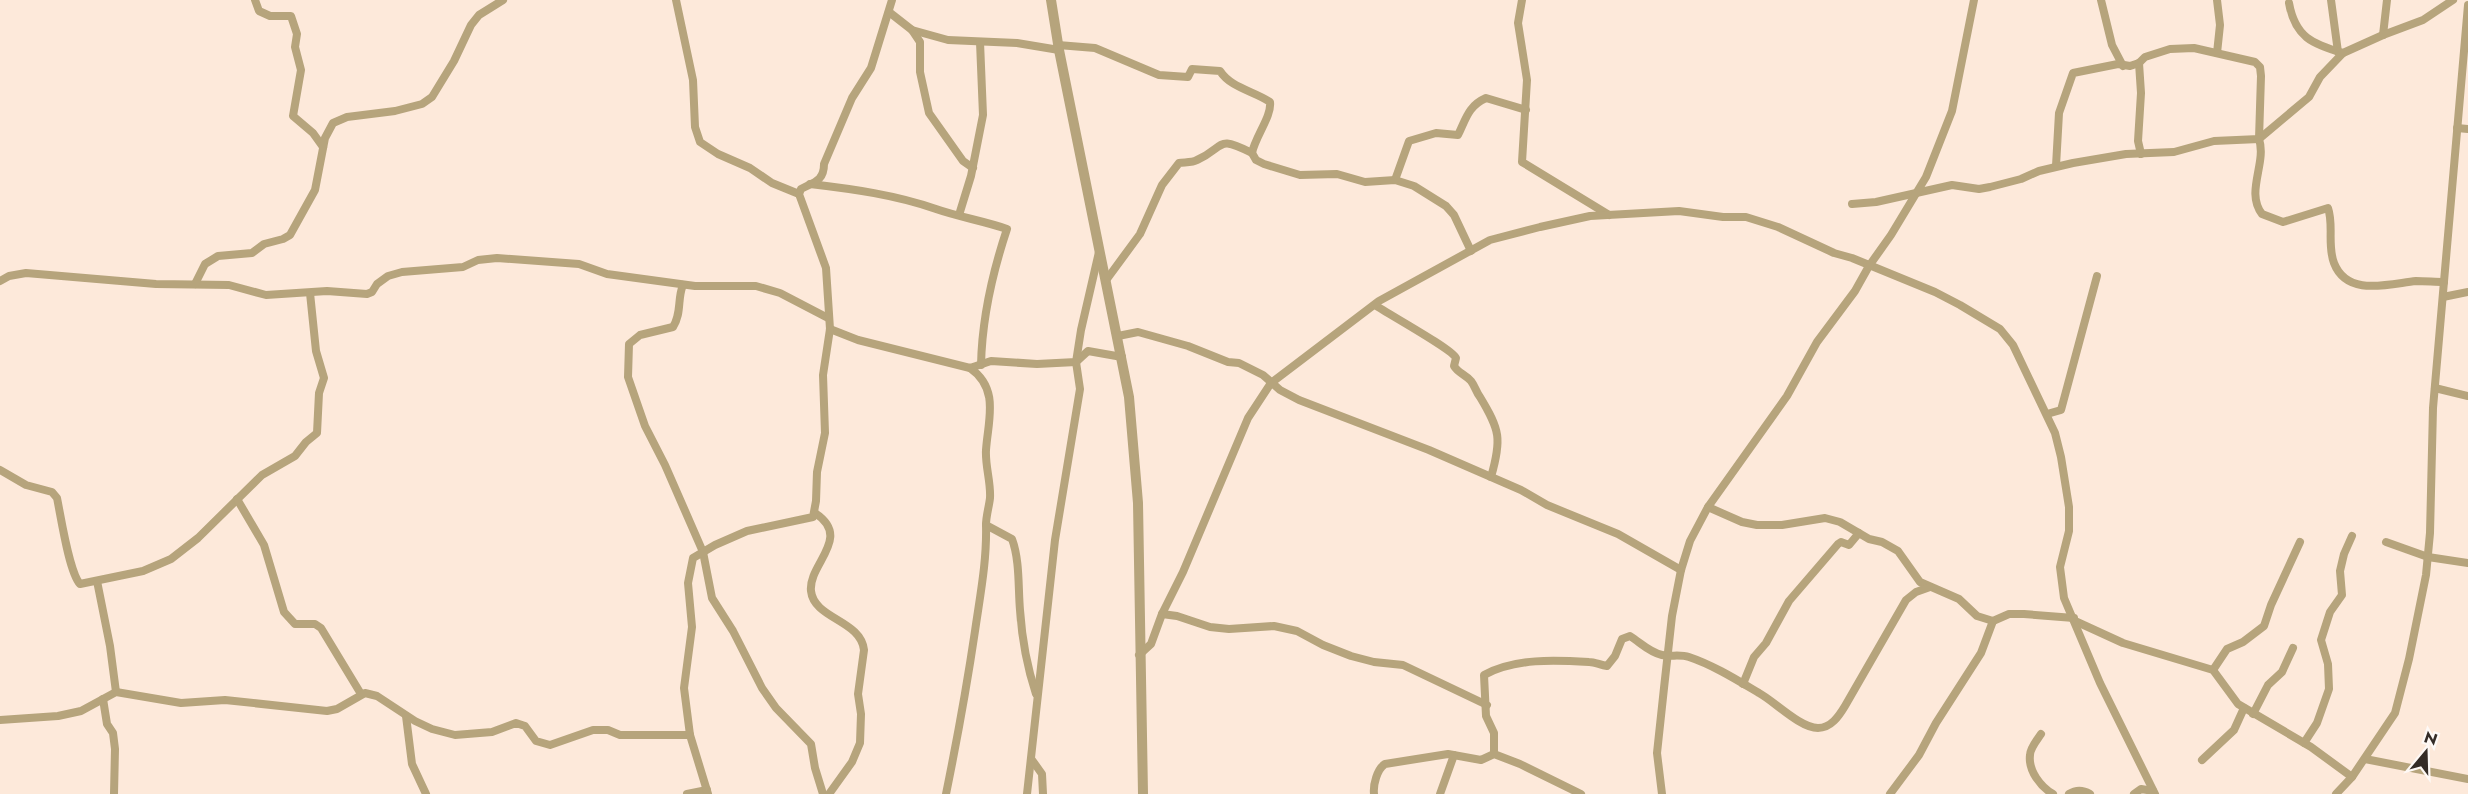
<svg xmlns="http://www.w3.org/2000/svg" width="2468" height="794" font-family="Jost,sans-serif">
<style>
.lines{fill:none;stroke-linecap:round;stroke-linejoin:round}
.minor{stroke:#b6a47c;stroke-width:8}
.tertiary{stroke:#b6a47c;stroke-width:10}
</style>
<rect width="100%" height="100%" fill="#fde9da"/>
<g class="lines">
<g class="minor">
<polyline points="255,0 259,11 270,16 291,16 297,34 295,47 301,70 293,116 313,133 323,147"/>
<polyline points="676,0 693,80 695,127 700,142 718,154 750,168 772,183 799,194"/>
<polyline points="1522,0 1518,23 1527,80 1522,162 1609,215"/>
<polyline points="2101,0 2112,45 2123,66"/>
<polyline points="2217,0 2220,25 2217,53"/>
<polyline points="2331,0 2338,52"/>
<path d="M2289,3c6,34 23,41 54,50"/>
<polyline points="889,12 912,30 948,40 1017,43 1059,50"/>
<polyline points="912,30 920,42 920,72 929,113 963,161 973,168"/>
<polyline points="2383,35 2387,0"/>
<path d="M1058,45l37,3 64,27 29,2 4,-8 28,2c11,17 34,20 50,31 2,14 -15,35 -18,51l4,7 8,4 36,11 37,-1 28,8 30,-2 19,6 32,20 8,9 17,36"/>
<polyline points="2139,63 2141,93 2138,141 2141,154"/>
<polyline points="2457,128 2468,129"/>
<path d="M2056,166l3,-53 14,-40 45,-9 12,2 9,-3 6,-6 25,-8 24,-1 61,14 5,5 1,9 -2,63c8,24 -14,53 3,75l21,8 45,-14c6,17 -1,37 6,55 13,34 54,21 82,18 10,0 19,1 28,1"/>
<path d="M1395,180l14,-39 27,-8 22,2c8,-16 10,-29 28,-37l40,12"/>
<path d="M810,184c43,5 86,11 126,25 23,8 48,12 71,20 -15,45 -25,88 -26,136"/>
<polyline points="1852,204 1876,202 1952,185 1979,189 1990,187 2021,179 2039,171 2073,163 2126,154 2174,152 2214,141 2259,139 2309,97 2320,77 2343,53 2383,35 2423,20 2453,0"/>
<polyline points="959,215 971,176 983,115 980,42"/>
<path d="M1107,279l33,-45 22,-49 17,-22c5,-1 13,0 18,-3 29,-13 18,-26 55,-7"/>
<polyline points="0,281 9,276 26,273 156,284 229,285 266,295 327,291 367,294 372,292 377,284 388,276 402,272 463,267 478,260 497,258 579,264 607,274 695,286 756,286 780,293 828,318"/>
<polyline points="195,284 205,264 218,256 252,253 264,244 283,239 290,235 315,190 325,138 333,123 347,117 395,111 422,104 432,97 454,61 471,25 479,15 503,0"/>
<path d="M683,285c-6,14 -1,28 -10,42l-33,8 -11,9 -1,33 17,49 20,39 38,87 9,46 21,33 29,57 14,20 35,36 4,24 8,26"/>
<polyline points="2443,297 2468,292"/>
<path d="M1375,305c13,9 77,44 81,53l-2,8c4,7 11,8 17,15 4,5 5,11 9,16 20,33 22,42 11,80"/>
<polyline points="830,329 858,340 970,368 991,361 1037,364 1076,362 1088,351 1122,357"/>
<polyline points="1118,336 1138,332 1188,346 1228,362 1239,363 1263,375 1280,390 1299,400 1429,450 1521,490 1547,505 1618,534 1681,570"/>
<path d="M970,368c30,21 18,52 16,82 -1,16 5,32 4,48 -1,9 -4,18 -4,27l26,14c8,22 6,48 8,71 2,29 7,57 16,84"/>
<polyline points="2435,388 2468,396"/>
<polyline points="2047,414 2061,410 2097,276"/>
<path d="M0,470l26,15 26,7 5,6c4,19 12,74 23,86l63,-13 28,-12 27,-21 64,-63 33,-19 11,-14 11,-9 2,-40 5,-15 -8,-27 -6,-58"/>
<polyline points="237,499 264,545 284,612 295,624 315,624 321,628 361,694"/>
<polyline points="1708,507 1742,522 1757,525 1782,525 1825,518 1840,522 1869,539 1882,542 1898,551 1920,582 1959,599 1977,616 1993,621 2009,614 2024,614 2074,618"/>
<path d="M815,513c38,25 -7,51 -4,78 3,28 50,29 53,59l-6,44 3,20 -1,29 -8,19 -23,32"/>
<polyline points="2386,542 2428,557 2468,563"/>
<polyline points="97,581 110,646 116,692"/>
<polyline points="1162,614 1177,616 1210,627 1229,629 1274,626 1297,631 1323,645 1351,656 1374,662 1403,665 1487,705"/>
<polyline points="2075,621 2123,643 2213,670 2238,704 2311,747 2352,777"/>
<polyline points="1139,655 1151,644 1162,614 1183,572 1248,418 1271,383 1379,301 1490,240 1540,227 1590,216 1679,211 1723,217 1746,217 1778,227 1834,253 1852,258 1935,292 1960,305 2000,329 2013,345 2055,433 2061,457 2069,507 2069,531 2060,567 2064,598 2100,683 2155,794"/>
<polyline points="2213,670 2227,649 2243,642 2264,626 2271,605 2300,542"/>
<polyline points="1743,684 1754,657 1766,643 1789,601 1838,544 1841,542 1849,545 1859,533"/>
<polyline points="103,699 107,724 113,733 115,749 114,794"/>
<polyline points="2253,714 2268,685 2282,672 2293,648"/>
<polyline points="406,716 412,764 426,794"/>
<polyline points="0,720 58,716 81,711 116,692 181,703 225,700 327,711 337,709 365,693 377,696 415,721 432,729 455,735 492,732 516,723 525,726 536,741 550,745 593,730 608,730 620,735 690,735"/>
<path d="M2041,734c-4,6 -11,14 -11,21 -2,16 11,32 23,39"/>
<polyline points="2304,743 2317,723 2329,689 2328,664 2321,640 2330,612 2342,595 2340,571 2344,554 2352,536"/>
<path d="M1494,754v-21l-8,-17 -2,-41c31,-17 71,-15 105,-13 6,0 11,3 18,4l8,-10 7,-17 8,-3c11,7 19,16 32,19 8,2 18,-1 27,2 24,8 48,23 70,36 15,8 41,35 59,35 13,0 21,-12 27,-22l61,-106 10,-8 14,-5"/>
<polyline points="2365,759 2468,779"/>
<polyline points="1032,760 1042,774 1043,794"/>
<polyline points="2202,760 2234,730 2244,708"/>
<polyline points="687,794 707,790"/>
<path d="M708,794l-18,-59 -6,-47 8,-61 -4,-44 5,-25 22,-13 32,-14 66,-14 3,-16 1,-29 8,-39 -2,-58 7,-46 -4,-61 -27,-74 2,-5c13,-7 23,-8 23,-25l28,-66 19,-30 21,-68"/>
<path d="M946,794c11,-54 21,-109 29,-163 5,-35 12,-70 11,-106"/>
<polyline points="1027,794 1055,540 1080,389 1076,362 1081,330 1099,252"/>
<path d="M1374,794c-1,-9 3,-25 11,-30l63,-10 33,6 13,-6 26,10 61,30"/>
<polyline points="1440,794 1454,755"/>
<polyline points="1662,794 1657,753 1664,688 1672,616 1681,570 1690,541 1708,507 1787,396 1817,342 1855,291 1869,266 1891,235 1926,177 1952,111 1974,0"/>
<polyline points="1890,794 1919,755 1936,723 1981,653 1993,621"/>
<path d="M2069,794c8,-5 14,-4 21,0"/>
<polyline points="2134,794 2141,789 2153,791"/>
<polyline points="2336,794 2352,777 2395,713 2409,659 2426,575 2430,533 2433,408 2468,5"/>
</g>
<polyline class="tertiary" points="1051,0 1059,50 1129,397 1138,503 1143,794"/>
</g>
<g transform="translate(2426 752) rotate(19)" stroke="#fef9f6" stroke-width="4.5" paint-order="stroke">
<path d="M0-4.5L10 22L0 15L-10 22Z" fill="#342c27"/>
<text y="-9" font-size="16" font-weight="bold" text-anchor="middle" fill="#342c27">N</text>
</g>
</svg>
